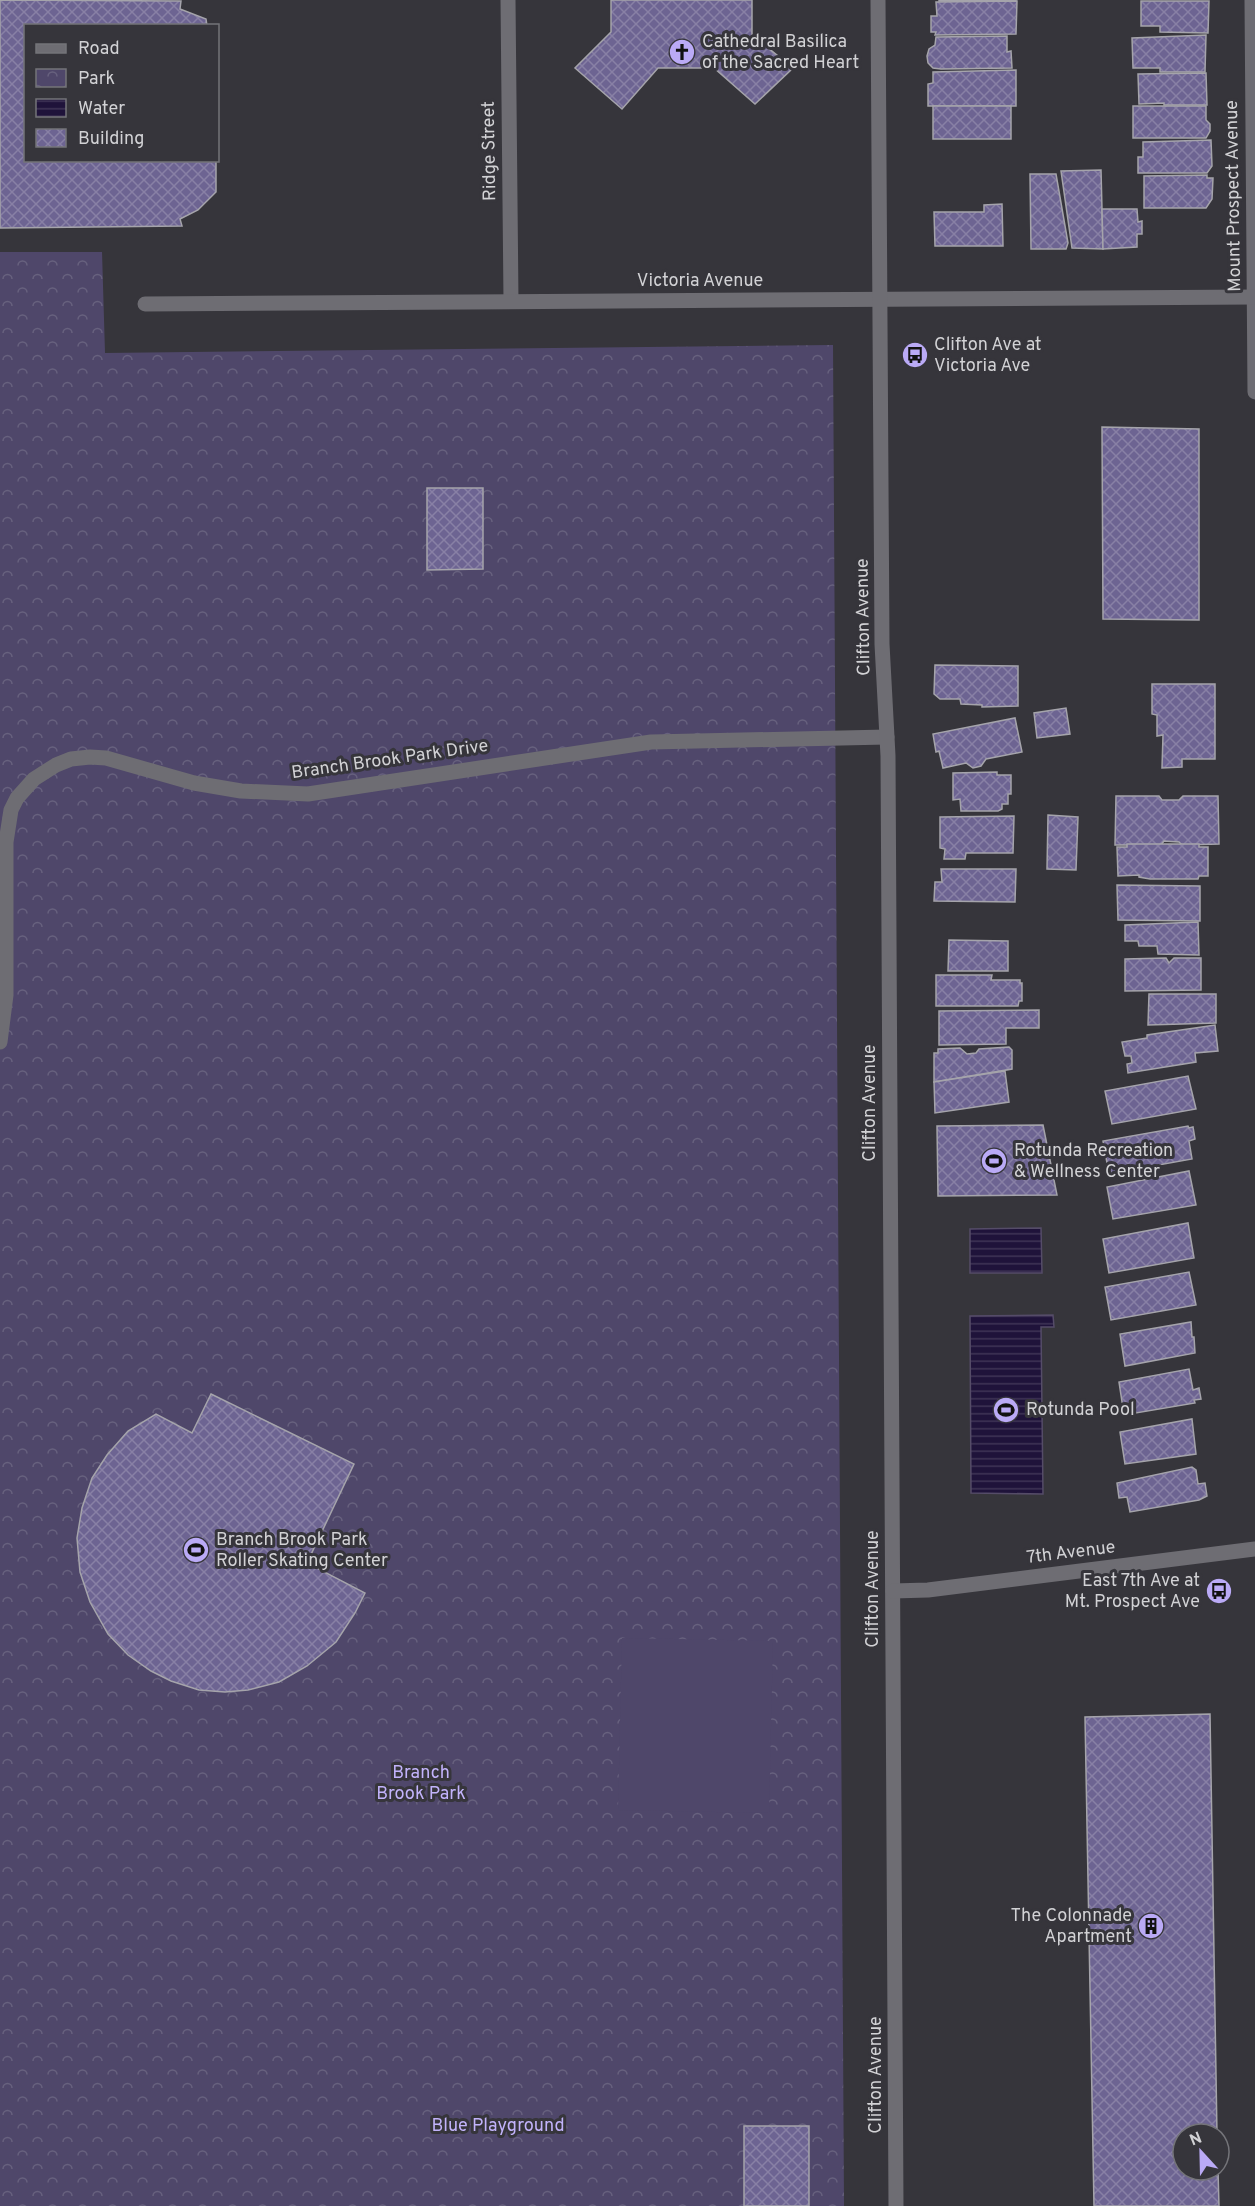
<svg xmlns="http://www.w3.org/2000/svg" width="1255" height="2206" font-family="Overpass,sans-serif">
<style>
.park{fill:url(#park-crowns)}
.garden{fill:#4f476a}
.water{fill:url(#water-rules);stroke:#554c68;stroke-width:1.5}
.building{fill:url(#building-cross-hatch);stroke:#a5a4ab;stroke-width:1.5}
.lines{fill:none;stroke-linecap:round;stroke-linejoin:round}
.street{stroke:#6e6d73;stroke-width:15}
.secondary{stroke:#6e6d73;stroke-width:15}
.labels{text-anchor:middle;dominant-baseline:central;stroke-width:6;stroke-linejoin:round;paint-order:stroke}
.poi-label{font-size:18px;fill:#d2d2d5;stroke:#36353b;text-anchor:start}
.street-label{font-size:18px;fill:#d2d2d5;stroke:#36353b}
.park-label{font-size:18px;fill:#c2b3fb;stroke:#36353b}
</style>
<defs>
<pattern id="park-crowns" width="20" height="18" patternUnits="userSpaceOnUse" patternTransform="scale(1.5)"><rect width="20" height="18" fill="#4f476a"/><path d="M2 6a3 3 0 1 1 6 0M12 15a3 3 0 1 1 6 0" fill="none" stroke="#67617e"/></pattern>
<pattern id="water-rules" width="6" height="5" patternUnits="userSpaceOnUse" patternTransform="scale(1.5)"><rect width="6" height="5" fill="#1f133a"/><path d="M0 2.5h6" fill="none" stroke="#3f3456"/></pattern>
<pattern id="building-cross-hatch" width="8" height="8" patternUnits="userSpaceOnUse" patternTransform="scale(1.5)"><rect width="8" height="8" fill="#6d6492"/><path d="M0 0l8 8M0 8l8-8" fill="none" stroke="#8880a5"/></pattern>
</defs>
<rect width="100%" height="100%" fill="#36353b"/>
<polygon class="park" points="0,252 102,252 105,353 833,345 844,2206 0,2206"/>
<polygon class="garden" points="622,1638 773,1641 769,1813 618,1810"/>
<g class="water">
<polygon points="1041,1228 1042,1273 970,1273 970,1229"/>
<polygon points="1053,1315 1054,1327 1041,1327 1043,1494 971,1493 970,1316"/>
</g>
<g class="building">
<polygon points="0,0 181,1 180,9 206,19 207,26 26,26 26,160 216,160 216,192 198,210 180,219 182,226 0,228"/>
<polygon points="611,0 752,0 752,35 793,68 755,104 714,68 658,68 622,109 575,68 611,32"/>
<rect x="939" y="0" width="77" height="1"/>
<polygon points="1017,1 1016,34 935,35 936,32 931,32 931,16 937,16 936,2"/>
<polygon points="1141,1 1209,1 1208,33 1160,32 1160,26 1141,26"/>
<polygon points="1206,35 1205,72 1160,72 1160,68 1133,68 1132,38"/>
<polygon points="1007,36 1007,52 1011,51 1012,68 941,69 933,68 928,63 927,56 929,49 935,45 936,37"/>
<polygon points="1016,70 1016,106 928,106 928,84 933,83 933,72"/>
<polygon points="1206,73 1207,105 1164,105 1164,103 1139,104 1138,74"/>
<rect x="933" y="106" width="78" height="33"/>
<polygon points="1133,106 1206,106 1206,120 1210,124 1210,131 1206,138 1133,138"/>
<polygon points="1211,140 1212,166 1207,173 1138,173 1138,157 1143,157 1143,142"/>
<polygon points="1101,170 1103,249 1072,248 1061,171"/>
<polygon points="1030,174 1056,174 1068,243 1066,249 1031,249"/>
<polygon points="1207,175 1207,178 1213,178 1212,199 1206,208 1144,208 1144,176"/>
<polygon points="1002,204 1003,246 935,246 934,212 984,212 984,205"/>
<polygon points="1102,209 1137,209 1138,222 1142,221 1142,234 1137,234 1137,247 1103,249"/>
<polygon points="1102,427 1199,429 1199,620 1103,619"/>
<polygon points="427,488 483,488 483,569 427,570"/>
<polygon points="935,665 1018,666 1018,706 982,707 982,705 961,704 960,699 940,699 934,694"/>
<polygon points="1152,684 1215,684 1215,759 1182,759 1182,767 1162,768 1163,735 1157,736 1157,715 1152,714"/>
<polygon points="1066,708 1070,734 1037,738 1034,713"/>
<polygon points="1015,718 1022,752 986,759 981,766 973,768 966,763 943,768 939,751 936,752 933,734"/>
<polygon points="997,772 997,775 1011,775 1011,794 1008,794 1008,804 1002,804 1002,809 998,811 961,811 960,799 953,800 953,773"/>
<polygon points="1116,796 1159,796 1162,800 1179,800 1183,796 1218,796 1219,844 1182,845 1179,842 1164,841 1161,845 1115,845"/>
<polygon points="1048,815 1078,817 1076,870 1047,869"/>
<polygon points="1014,816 1013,853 966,853 965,859 944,859 945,849 940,848 940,817"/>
<polygon points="1127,844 1199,844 1199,847 1208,847 1208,876 1199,876 1198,879 1150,879 1139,877 1139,875 1118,876 1117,847 1127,847"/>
<polygon points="941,869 1016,869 1015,902 934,901 935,882 942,882"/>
<polygon points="1117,885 1200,886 1200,921 1118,920"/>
<polygon points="1198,922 1199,955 1158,954 1157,946 1139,946 1138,941 1125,941 1125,925"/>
<polygon points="949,940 1008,941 1008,971 948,971"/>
<polygon points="1166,958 1169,963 1174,958 1201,958 1201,990 1125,991 1125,959"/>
<polygon points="936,975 992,975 991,980 1020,980 1020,983 1022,983 1022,1001 1019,1001 1018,1006 936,1006"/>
<polygon points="1149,994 1216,994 1216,1023 1148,1025"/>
<polygon points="1039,1010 1039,1028 1006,1028 1006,1044 939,1045 939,1011"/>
<polygon points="1215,1025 1218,1051 1195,1053 1196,1062 1128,1073 1127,1064 1132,1063 1131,1056 1125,1056 1122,1042 1147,1038 1147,1035"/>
<polygon points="1009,1047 1012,1050 1012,1069 934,1082 934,1053 938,1053 938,1049 960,1048 967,1054 976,1053 979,1049"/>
<polygon points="1005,1071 1009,1102 935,1113 934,1082"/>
<polygon points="1188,1076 1196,1109 1112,1124 1105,1091"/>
<polygon points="1043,1125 1057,1195 938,1196 937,1126"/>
<polygon points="1188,1126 1189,1128 1193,1127 1195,1139 1189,1141 1192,1159 1109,1174 1103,1141"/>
<polygon points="1189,1171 1196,1205 1113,1219 1107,1187"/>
<polygon points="1188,1223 1194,1258 1109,1273 1103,1239"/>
<polygon points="1189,1272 1196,1305 1111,1320 1105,1287"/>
<polygon points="1191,1322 1192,1337 1194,1337 1195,1353 1125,1366 1120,1334"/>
<polygon points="1189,1369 1193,1390 1199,1388 1201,1399 1194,1400 1195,1403 1124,1415 1119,1382"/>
<polygon points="211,1394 354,1464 307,1563 365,1593 355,1613 336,1642 307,1666 279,1682 248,1690 225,1692 199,1690 171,1681 151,1671 128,1655 108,1634 90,1602 80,1572 77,1538 82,1508 92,1478 107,1455 128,1431 156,1414 192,1433"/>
<polygon points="1192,1419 1196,1454 1125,1464 1120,1432"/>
<polygon points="1192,1467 1196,1470 1198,1484 1205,1483 1207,1496 1199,1500 1130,1512 1127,1497 1119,1498 1117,1483"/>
<polygon points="1210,1714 1217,2134 1183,2134 1183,2170 1218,2170 1219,2206 1094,2206 1085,1717"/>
<rect x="744" y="2126" width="65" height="80"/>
</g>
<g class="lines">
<g class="street">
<polyline points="508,0 511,301"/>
<polyline points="1252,0 1255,392"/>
<polyline points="145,304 1255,297"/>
<polyline points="0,1042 6,995 6,842 11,810 17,798 34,779 56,765 71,759 90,757 106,758 194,783 241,791 308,794 651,742 887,737"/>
</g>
<g class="secondary">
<polyline points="878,0 882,644 888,756 896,2206"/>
<polyline points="893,1591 928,1590 1255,1549"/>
</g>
</g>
<defs>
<g id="church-disc" transform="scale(1.35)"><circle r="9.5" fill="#baaaf6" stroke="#36353b"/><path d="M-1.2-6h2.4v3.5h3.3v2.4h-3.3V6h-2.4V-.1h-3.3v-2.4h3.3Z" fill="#111"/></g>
<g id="bus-disc" transform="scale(1.35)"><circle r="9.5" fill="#baaaf6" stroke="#36353b"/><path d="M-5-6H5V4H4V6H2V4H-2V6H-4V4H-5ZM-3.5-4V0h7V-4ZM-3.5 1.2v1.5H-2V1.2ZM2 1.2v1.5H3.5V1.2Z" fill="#111"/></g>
<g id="stadium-disc" transform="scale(1.35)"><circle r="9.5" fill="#baaaf6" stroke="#36353b"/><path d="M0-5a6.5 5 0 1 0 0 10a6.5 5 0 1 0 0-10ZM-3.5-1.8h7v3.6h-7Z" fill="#111"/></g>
<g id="building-disc" transform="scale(1.35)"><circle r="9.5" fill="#baaaf6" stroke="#36353b"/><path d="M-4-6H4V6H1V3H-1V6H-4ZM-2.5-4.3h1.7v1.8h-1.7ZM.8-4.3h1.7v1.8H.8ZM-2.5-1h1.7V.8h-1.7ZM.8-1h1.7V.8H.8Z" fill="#111"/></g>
</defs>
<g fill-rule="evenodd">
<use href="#church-disc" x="682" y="52"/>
<use href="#bus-disc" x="915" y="355"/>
<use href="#stadium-disc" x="994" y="1161"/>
<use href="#stadium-disc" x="1006" y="1410"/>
<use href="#stadium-disc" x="196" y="1550"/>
<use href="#bus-disc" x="1219" y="1591"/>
<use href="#building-disc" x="1151" y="1926"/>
</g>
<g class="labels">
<g class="poi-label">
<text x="702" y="42">Cathedral Basilica<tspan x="702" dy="21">of the Sacred Heart</tspan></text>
<text x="934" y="345">Clifton Ave at<tspan x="934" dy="21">Victoria Ave</tspan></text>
<text x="1014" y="1151">Rotunda Recreation<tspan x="1014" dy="21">&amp; Wellness Center</tspan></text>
<text x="1026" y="1410">Rotunda Pool</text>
<text x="216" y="1540">Branch Brook Park<tspan x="216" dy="21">Roller Skating Center</tspan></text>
<text x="1200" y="1581" text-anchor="end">East 7th Ave at<tspan x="1200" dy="21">Mt. Prospect Ave</tspan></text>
<text x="1132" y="1916" text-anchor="end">The Colonnade<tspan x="1132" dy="21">Apartment</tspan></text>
</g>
<g class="street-label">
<text transform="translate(490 151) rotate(-91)">Ridge Street</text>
<text transform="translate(1234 196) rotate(-91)">Mount Prospect Avenue</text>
<text x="700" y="281">Victoria Avenue</text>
<text transform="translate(864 617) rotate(-91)">Clifton Avenue</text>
<text transform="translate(390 760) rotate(-8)">Branch Brook Park Drive</text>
<text transform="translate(870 1103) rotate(-90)">Clifton Avenue</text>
<text transform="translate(1071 1553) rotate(-7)">7th Avenue</text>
<text transform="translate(873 1589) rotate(-90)">Clifton Avenue</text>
<text transform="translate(876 2075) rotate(-90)">Clifton Avenue</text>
</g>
<g class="park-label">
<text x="421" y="1773">Branch<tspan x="421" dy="21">Brook Park</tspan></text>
<text x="498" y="2126">Blue Playground</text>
</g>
</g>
<rect x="24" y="24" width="195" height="138" fill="#36353b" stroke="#747479" stroke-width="1.5"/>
<rect x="36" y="44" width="30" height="9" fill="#6e6d73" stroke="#747479" stroke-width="1.5"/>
<text x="78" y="54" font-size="18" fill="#d2d2d5">Road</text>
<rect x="36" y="69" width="30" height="18" fill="url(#park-crowns)" stroke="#747479" stroke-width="1.5"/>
<text x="78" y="84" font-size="18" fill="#d2d2d5">Park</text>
<rect x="36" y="99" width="30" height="18" fill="url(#water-rules)" stroke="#747479" stroke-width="1.5"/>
<text x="78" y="114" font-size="18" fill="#d2d2d5">Water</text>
<rect x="36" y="129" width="30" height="18" fill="url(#building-cross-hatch)" stroke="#747479" stroke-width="1.5"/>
<text x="78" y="144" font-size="18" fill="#d2d2d5">Building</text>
<g transform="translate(1201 2152) rotate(338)"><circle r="28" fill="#36353b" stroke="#747479" stroke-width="1.5"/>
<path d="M0-4.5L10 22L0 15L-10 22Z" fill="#baaaf6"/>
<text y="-9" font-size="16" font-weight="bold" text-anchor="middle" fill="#d2d2d5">N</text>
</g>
</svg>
